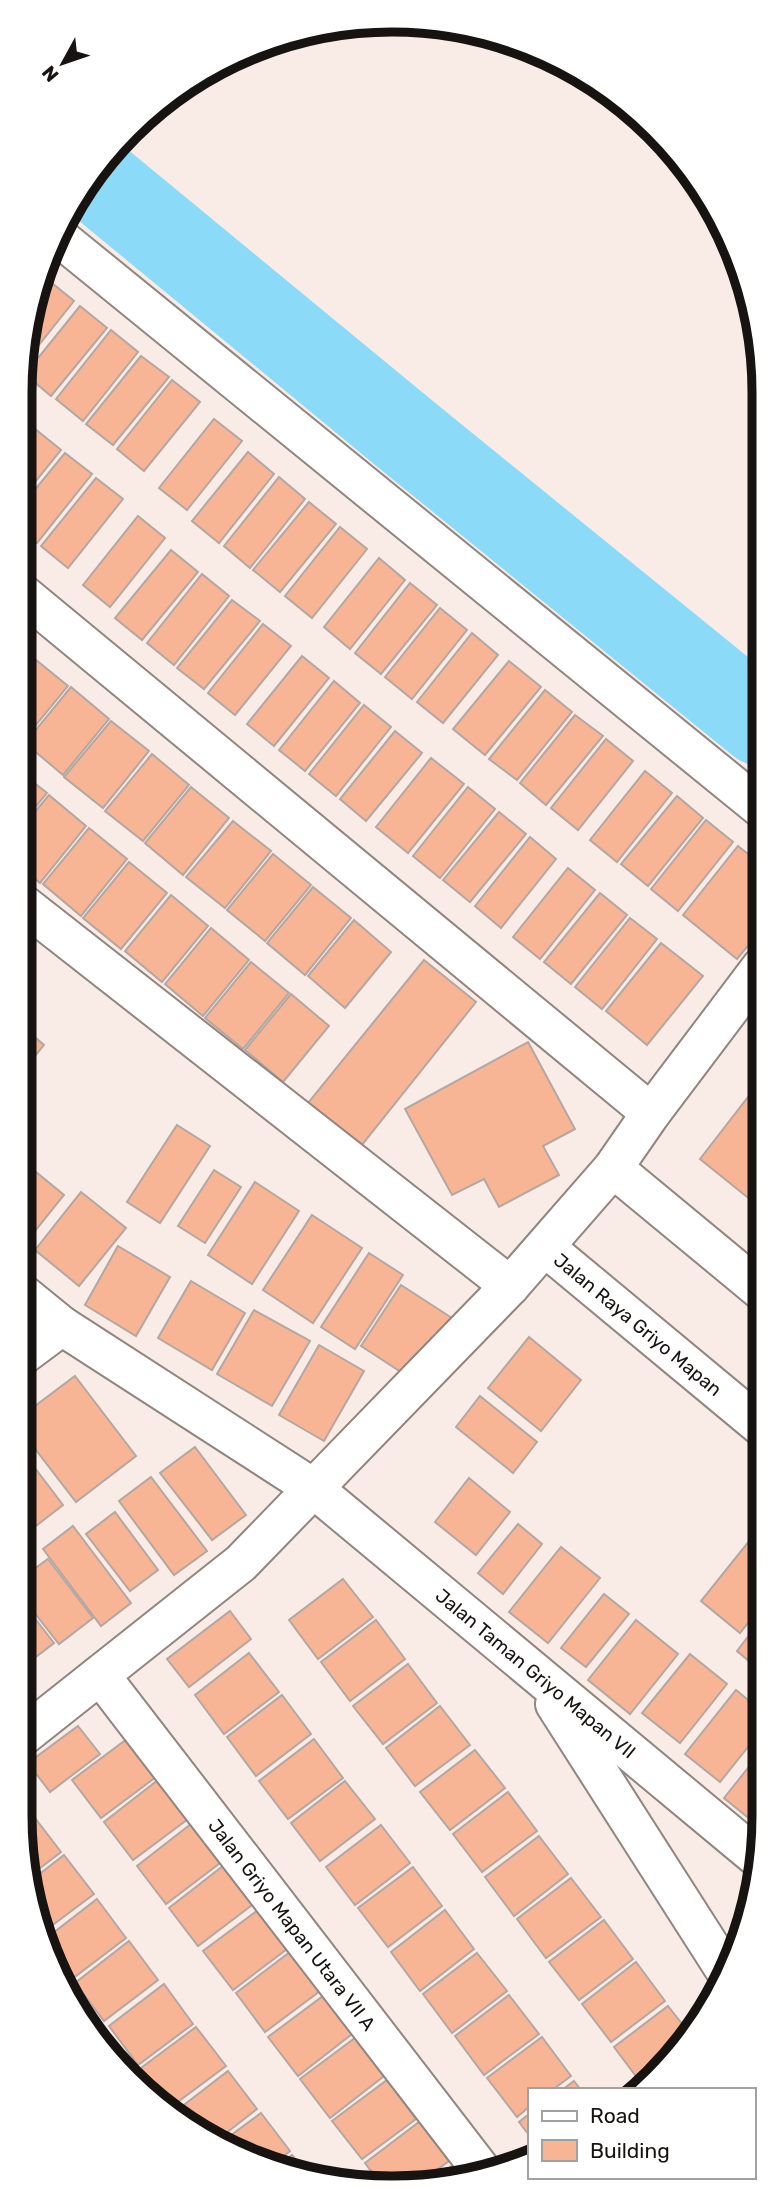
<svg xmlns="http://www.w3.org/2000/svg" width="783" height="2207" font-family="Rubik,sans-serif">
<style>
.lines{fill:none;stroke-linecap:round;stroke-linejoin:round}
.river{stroke:#8adaf8;stroke-width:86}
.building{fill:#f8b595;stroke:#b4a7a2;stroke-width:2}
.minor-casing{stroke:#90857f;stroke-width:42}
.minor{stroke:#fff;stroke-width:38}
.labels{text-anchor:middle;dominant-baseline:central;stroke-width:6;stroke-linejoin:round;paint-order:stroke}
.street-label{font-size:19px;fill:#171311;stroke:#fff}
.rim{fill:none;stroke:#171311;stroke-width:9}
</style>
<rect width="100%" height="100%" fill="#f9ece6"/>
<g class="lines">
<polyline class="river" points="91,175 404,433 761,723"/>
</g>
<g class="building">
<polygon points="47,279 74,301 23,365 31,298"/>
<polygon points="80,306 107,328 51,396 25,374"/>
<polygon points="111,330 138,352 83,421 56,399"/>
<polygon points="141,356 169,377 113,445 86,424"/>
<polygon points="172,380 200,402 144,471 117,449"/>
<polygon points="19,416 31,425 19,439"/>
<polygon points="214,419 242,441 187,510 159,488"/>
<polygon points="34,428 61,450 19,502 19,447"/>
<polygon points="248,452 274,474 219,543 192,521"/>
<polygon points="65,453 92,474 37,543 19,529 19,509"/>
<polygon points="279,477 305,499 250,568 224,546"/>
<polygon points="96,478 123,499 68,568 41,546"/>
<polygon points="309,502 336,524 280,592 253,570"/>
<polygon points="138,516 165,538 110,607 83,585"/>
<polygon points="340,527 367,549 312,618 285,596"/>
<polygon points="171,550 198,572 142,640 115,618"/>
<polygon points="379,558 405,580 350,649 324,627"/>
<polygon points="202,574 229,596 174,665 147,643"/>
<polygon points="410,583 437,605 381,674 355,653"/>
<polygon points="232,600 260,621 204,689 177,668"/>
<polygon points="440,608 467,630 412,699 385,677"/>
<polygon points="263,624 291,646 235,715 208,693"/>
<polygon points="472,633 498,655 443,723 417,702"/>
<polygon points="19,645 28,652 19,663"/>
<polygon points="30,655 68,686 22,742 19,740 19,668"/>
<polygon points="302,656 329,678 274,746 247,724"/>
<polygon points="509,661 541,687 485,755 453,729"/>
<polygon points="334,681 360,703 305,771 279,750"/>
<polygon points="71,687 109,719 63,775 25,743"/>
<polygon points="545,690 572,712 517,780 489,759"/>
<polygon points="364,705 391,727 336,796 309,774"/>
<polygon points="575,715 603,736 546,805 520,783"/>
<polygon points="111,721 149,751 103,808 64,777"/>
<polygon points="395,731 422,753 366,821 340,799"/>
<polygon points="606,739 633,761 578,830 551,808"/>
<polygon points="152,754 189,785 143,841 105,811"/>
<polygon points="431,758 464,784 408,853 376,827"/>
<polygon points="19,771 47,793 19,827"/>
<polygon points="645,771 672,793 617,862 590,840"/>
<polygon points="191,787 229,818 183,875 145,843"/>
<polygon points="468,787 495,809 440,878 413,856"/>
<polygon points="49,795 86,826 40,883 19,865 19,831"/>
<polygon points="677,796 703,818 648,886 621,864"/>
<polygon points="499,812 526,834 470,902 443,880"/>
<polygon points="706,820 733,842 678,911 651,889"/>
<polygon points="233,821 271,851 225,908 186,877"/>
<polygon points="89,828 127,859 81,916 43,884"/>
<polygon points="530,837 556,859 501,928 475,906"/>
<polygon points="738,846 762,865 762,929 737,959 683,915"/>
<polygon points="273,854 311,885 265,941 227,910"/>
<polygon points="129,862 167,893 121,949 83,918"/>
<polygon points="568,868 595,890 540,959 513,937"/>
<polygon points="313,887 351,918 305,975 267,943"/>
<polygon points="600,893 627,915 571,984 544,962"/>
<polygon points="171,895 208,926 162,982 125,951"/>
<polygon points="630,918 657,939 602,1009 575,987"/>
<polygon points="354,920 391,952 345,1008 308,976"/>
<polygon points="211,928 249,960 203,1016 165,984"/>
<polygon points="661,943 703,976 647,1045 606,1011"/>
<polygon points="424,960 476,1002 361,1146 308,1103"/>
<polygon points="251,962 289,993 243,1049 205,1018"/>
<polygon points="291,994 329,1026 283,1082 245,1050"/>
<polygon points="23,1027 44,1045 19,1076 19,1031"/>
<polygon points="528,1042 575,1129 543,1146 559,1175 499,1207 484,1179 452,1195 405,1109"/>
<polygon points="762,1079 762,1209 700,1159"/>
<polygon points="177,1125 210,1146 160,1223 127,1202"/>
<polygon points="19,1158 64,1195 23,1246 19,1244"/>
<polygon points="214,1170 241,1187 205,1243 178,1226"/>
<polygon points="255,1182 299,1211 252,1284 208,1255"/>
<polygon points="81,1192 126,1228 79,1286 35,1250"/>
<polygon points="312,1215 362,1248 313,1323 263,1290"/>
<polygon points="118,1246 170,1277 136,1336 85,1305"/>
<polygon points="369,1253 403,1275 355,1349 321,1327"/>
<polygon points="191,1281 245,1313 212,1370 158,1338"/>
<polygon points="401,1285 455,1320 415,1381 361,1346"/>
<polygon points="254,1310 310,1341 272,1406 217,1374"/>
<polygon points="529,1337 581,1380 541,1431 488,1388"/>
<polygon points="319,1345 364,1371 324,1441 279,1415"/>
<polygon points="75,1376 136,1456 76,1502 19,1428 19,1418"/>
<polygon points="480,1396 537,1442 513,1473 456,1427"/>
<polygon points="19,1447 63,1505 19,1539"/>
<polygon points="195,1447 246,1515 212,1540 160,1473"/>
<polygon points="151,1477 207,1551 174,1575 119,1501"/>
<polygon points="469,1478 510,1512 476,1555 435,1522"/>
<polygon points="115,1512 158,1570 130,1591 86,1534"/>
<polygon points="518,1524 542,1544 503,1594 478,1573"/>
<polygon points="73,1526 131,1603 101,1626 43,1549"/>
<polygon points="754,1535 763,1542 763,1604 740,1633 701,1601"/>
<polygon points="561,1547 600,1578 548,1643 509,1612"/>
<polygon points="48,1559 93,1618 59,1644 19,1593 19,1580"/>
<polygon points="343,1579 373,1617 318,1659 289,1620"/>
<polygon points="604,1594 629,1614 586,1667 561,1648"/>
<polygon points="19,1598 54,1643 24,1666 19,1659"/>
<polygon points="230,1611 251,1639 189,1687 167,1659"/>
<polygon points="763,1617 763,1673 737,1651"/>
<polygon points="376,1620 405,1659 350,1701 321,1662"/>
<polygon points="636,1620 678,1654 630,1714 588,1680"/>
<polygon points="249,1653 279,1692 224,1734 195,1695"/>
<polygon points="690,1654 727,1684 680,1743 642,1713"/>
<polygon points="408,1664 437,1703 383,1744 353,1706"/>
<polygon points="736,1690 764,1713 764,1727 720,1782 685,1754"/>
<polygon points="282,1695 311,1734 256,1776 227,1737"/>
<polygon points="440,1706 470,1745 415,1786 386,1748"/>
<polygon points="78,1726 100,1754 50,1792 28,1763"/>
<polygon points="127,1739 156,1777 101,1818 72,1780"/>
<polygon points="314,1739 343,1778 288,1819 259,1781"/>
<polygon points="475,1750 505,1788 450,1830 420,1792"/>
<polygon points="760,1753 764,1756 764,1815 756,1824 724,1798"/>
<polygon points="158,1780 188,1819 133,1860 104,1822"/>
<polygon points="345,1781 375,1819 320,1861 291,1823"/>
<polygon points="19,1787 31,1802 19,1811"/>
<polygon points="508,1792 537,1831 482,1872 453,1834"/>
<polygon points="32,1814 61,1852 31,1875 21,1822"/>
<polygon points="191,1824 220,1863 166,1904 137,1866"/>
<polygon points="381,1825 410,1863 355,1905 326,1867"/>
<polygon points="539,1836 568,1874 514,1916 485,1877"/>
<polygon points="64,1855 94,1894 42,1933 32,1880"/>
<polygon points="223,1866 252,1905 198,1946 169,1908"/>
<polygon points="413,1867 442,1906 388,1947 358,1908"/>
<polygon points="571,1878 601,1917 546,1958 517,1919"/>
<polygon points="97,1899 126,1938 72,1979 44,1940"/>
<polygon points="258,1910 287,1949 233,1990 203,1951"/>
<polygon points="445,1910 474,1949 420,1991 391,1952"/>
<polygon points="604,1920 633,1959 579,2000 549,1962"/>
<polygon points="129,1941 158,1980 104,2021 75,1983"/>
<polygon points="290,1952 320,1991 265,2032 236,1993"/>
<polygon points="477,1953 507,1991 452,2033 423,1994"/>
<polygon points="636,1962 665,2001 611,2042 582,2004"/>
<polygon points="164,1984 193,2024 138,2065 109,2026"/>
<polygon points="509,1995 539,2034 484,2075 455,2036"/>
<polygon points="323,1996 352,2034 298,2076 268,2037"/>
<polygon points="668,2006 690,2034 641,2083 614,2047"/>
<polygon points="196,2027 226,2066 171,2107 141,2068"/>
<polygon points="542,2037 571,2076 552,2090 529,2090 529,2107 517,2117 487,2078"/>
<polygon points="355,2038 384,2076 330,2118 300,2079"/>
<polygon points="228,2071 257,2109 216,2141 176,2111"/>
<polygon points="387,2080 416,2119 362,2159 332,2121"/>
<polygon points="574,2081 581,2090 562,2090"/>
<polygon points="261,2113 290,2151 274,2164 227,2149 219,2144"/>
<polygon points="529,2114 529,2135 519,2122"/>
<polygon points="419,2122 449,2161 424,2179 379,2182 365,2163"/>
<polygon points="292,2155 307,2173 279,2165"/>
<polygon points="452,2166 460,2177 434,2179"/>
</g>
<g class="lines">
<g class="minor-casing">
<g id="minor">
<polyline points="60,238 762,809"/>
<polyline points="19,591 651,1113"/>
<polyline points="19,901 510,1286"/>
<polyline points="613,1168 763,1292"/>
<path id="s1" d="M545,1247l218,181"/>
<path id="s2" d="M19,1291l43,35 251,162 445,370"/>
<polyline points="19,1358 62,1326"/>
<path id="s3" d="M100,1675l385,500"/>
<polyline points="555,1704 725,1970"/>
<polyline points="19,1739 241,1563 510,1286 613,1168 651,1113 762,966"/>
</g>
</g>
<use href="#minor" class="minor"/>
</g>
<g class="labels">
<g class="street-label">
<text stroke="none"><textPath href="#s1" startOffset="121">Jalan Raya Griyo Mapan</textPath></text>
<text stroke="none"><textPath href="#s2" startOffset="644">Jalan Taman Griyo Mapan VII</textPath></text>
<text stroke="none"><textPath href="#s3" startOffset="315">Jalan Griyo Mapan Utara VII A</textPath></text>
</g>
</g>
<path d="M0 0H783V2207H0ZM392 32H392A360 360 0 0 1 752 392V1816A360 360 0 0 1 392 2176H392A360 360 0 0 1 32 1816V392A360 360 0 0 1 392 32Z" fill="#fff" fill-rule="evenodd"/>
<path class="rim" d="M392 32H392A360 360 0 0 1 752 392V1816A360 360 0 0 1 392 2176H392A360 360 0 0 1 32 1816V392A360 360 0 0 1 392 32Z"/>
<rect x="528" y="2088" width="228" height="91" fill="#ffffff" stroke="#a2a1a0" stroke-width="2"/>
<rect x="542" y="2111" width="35" height="10" fill="#ffffff" stroke="#a2a1a0" stroke-width="2"/>
<text x="590" y="2123" font-size="21" fill="#171311">Road</text>
<rect x="542" y="2140" width="35" height="21" fill="#f8b595" stroke="#a2a1a0" stroke-width="2"/>
<text x="590" y="2158" font-size="21" fill="#171311">Building</text>
<g transform="translate(63 63) rotate(230)" stroke="#ffffff" stroke-width="5" paint-order="stroke">
<path d="M0-5L12 26L0 18L-12 26Z" fill="#171311"/>
<text y="-10" font-size="19" font-weight="bold" text-anchor="middle" fill="#171311">N</text>
</g>
</svg>
